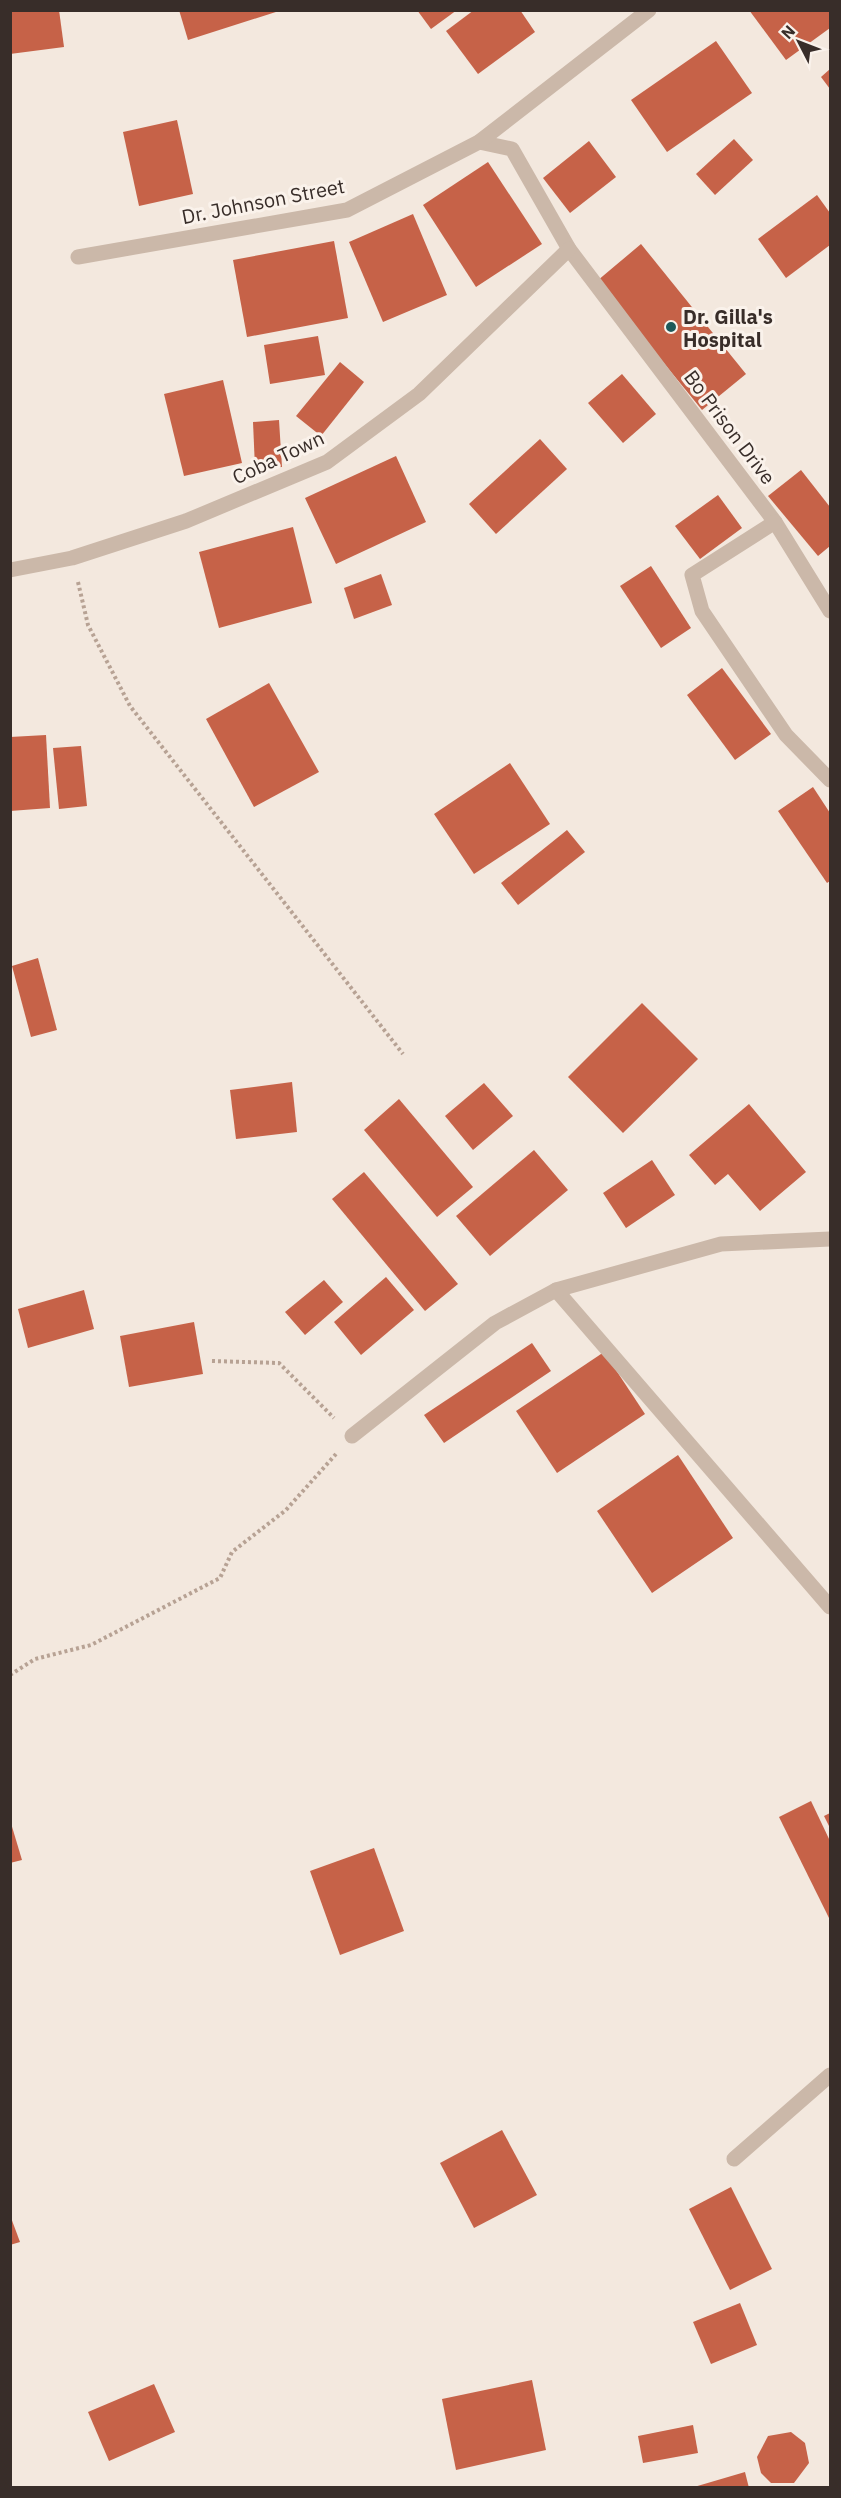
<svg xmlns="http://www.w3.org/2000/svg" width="841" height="2498" font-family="'IBM Plex Sans',sans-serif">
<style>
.building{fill:#c66248}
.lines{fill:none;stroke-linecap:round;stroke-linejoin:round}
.path{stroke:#b7a294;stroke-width:4;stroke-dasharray:3 3;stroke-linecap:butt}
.minor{stroke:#cbb8a9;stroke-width:15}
.poi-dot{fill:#1e595a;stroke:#faf2eb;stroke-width:2}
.labels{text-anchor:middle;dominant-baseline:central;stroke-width:6;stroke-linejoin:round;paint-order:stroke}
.street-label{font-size:20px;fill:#382d29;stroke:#faf2eb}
.poi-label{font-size:20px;font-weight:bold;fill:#382d29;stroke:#faf2eb;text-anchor:start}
</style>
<rect width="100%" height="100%" fill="#f3e8de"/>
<g class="building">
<polygon points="10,10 59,10 64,47 10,54"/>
<polygon points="179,10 279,10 279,11 188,40"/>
<polygon points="417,10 457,10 431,29"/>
<polygon points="474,10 520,10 535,32 478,74 446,31"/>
<polygon points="749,10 830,10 830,28 786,60"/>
<polygon points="716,41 752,93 667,152 631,100"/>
<polygon points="830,69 830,89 821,77"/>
<polygon points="177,120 193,194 139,206 123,132"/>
<polygon points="734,139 753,160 715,195 696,174"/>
<polygon points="589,141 616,177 570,213 543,178"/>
<polygon points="488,162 542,244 476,287 423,205"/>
<polygon points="817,195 830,213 830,245 786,278 758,239"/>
<polygon points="413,214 447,295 383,322 349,242"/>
<polygon points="334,241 348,318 247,337 233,260"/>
<polygon points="641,244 746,374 702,410 597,281"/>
<polygon points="318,336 325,375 270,384 264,345"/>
<polygon points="340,362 364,382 321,436 296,416"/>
<polygon points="622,374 656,414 623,443 588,403"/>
<polygon points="223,380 242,463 184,476 164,394"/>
<polygon points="279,420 282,467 255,468 253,422"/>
<polygon points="540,439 567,469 496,534 469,504"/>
<polygon points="396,456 426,522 336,564 305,498"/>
<polygon points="801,470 830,507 830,546 818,556 768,496"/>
<polygon points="718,495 742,528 700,559 675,526"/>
<polygon points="293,527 312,603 219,628 199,552"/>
<polygon points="651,566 691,628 661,648 620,586"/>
<polygon points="381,574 392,605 354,619 344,588"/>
<polygon points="722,668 771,734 735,760 687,695"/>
<polygon points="269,683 319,772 254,807 206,719"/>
<polygon points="46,735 50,808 10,811 10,737"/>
<polygon points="81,746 87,806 59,809 53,748"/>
<polygon points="510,763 550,824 474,874 434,814"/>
<polygon points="813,787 830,813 830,881 827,883 778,811"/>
<polygon points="567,830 585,852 518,905 501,883"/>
<polygon points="38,958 57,1030 31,1037 12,966"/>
<polygon points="642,1003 698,1059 623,1133 568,1077"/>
<polygon points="292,1082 297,1132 236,1139 230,1090"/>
<polygon points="484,1083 513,1116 473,1150 445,1116"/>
<polygon points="399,1099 473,1187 437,1217 364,1130"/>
<polygon points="749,1104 806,1172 760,1211 728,1174 715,1185 689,1155"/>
<polygon points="534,1150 568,1190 490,1256 456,1216"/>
<polygon points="652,1160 675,1195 626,1228 603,1193"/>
<polygon points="364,1172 458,1284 425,1311 332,1199"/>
<polygon points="386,1277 414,1310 361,1355 334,1322"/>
<polygon points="324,1280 343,1302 305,1335 285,1312"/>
<polygon points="84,1290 94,1329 28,1348 18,1309"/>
<polygon points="194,1322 203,1374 129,1387 120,1336"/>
<polygon points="532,1343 551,1371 444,1443 424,1415"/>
<polygon points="604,1352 645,1414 557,1473 516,1411"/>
<polygon points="678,1455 733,1538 652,1593 597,1511"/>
<polygon points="811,1801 830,1841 830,1920 779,1817"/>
<polygon points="830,1813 830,1828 824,1816"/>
<polygon points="10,1820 22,1860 10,1863"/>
<polygon points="374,1848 404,1931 340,1955 310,1871"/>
<polygon points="502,2130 537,2195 474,2228 440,2163"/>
<polygon points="731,2187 772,2269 730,2290 689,2209"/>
<polygon points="10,2215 20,2242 10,2245"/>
<polygon points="740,2303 757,2345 711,2364 693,2322"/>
<polygon points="532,2380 546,2450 456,2470 442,2399"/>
<polygon points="154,2384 175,2432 109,2461 88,2412"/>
<polygon points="693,2425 698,2453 643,2463 638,2436"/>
<polygon points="791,2432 805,2443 809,2463 794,2483 771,2483 761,2473 757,2457 768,2436"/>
<polygon points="745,2472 749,2488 695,2488 694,2487"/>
</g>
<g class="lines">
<g class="path">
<polyline points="78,582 88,625 130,706 403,1054"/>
<polyline points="212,1361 279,1363 334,1418"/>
<polyline points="10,1675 35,1659 91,1645 220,1578 232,1552 286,1510 336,1454"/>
</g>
<g class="minor">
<polyline points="479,142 512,149 569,249 775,522 830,611"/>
<polyline points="78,257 347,210 479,142 649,10"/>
<polyline points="775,522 692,575 702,611 786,735 830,780"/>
<polyline points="10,570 72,558 186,521 327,462 419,394 569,249"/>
<polyline points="556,1290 830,1607"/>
<polyline points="352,1436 495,1323 556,1290 721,1244 830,1239"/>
<polyline points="734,2159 830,2075"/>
</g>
</g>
<circle class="poi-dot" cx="671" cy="327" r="6"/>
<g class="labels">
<g class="street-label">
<text transform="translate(263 201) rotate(-11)">Dr. Johnson Street</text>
<text transform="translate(730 427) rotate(53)">Bo Prison Drive</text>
<text transform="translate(278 457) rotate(-25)">Coba Town</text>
</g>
<g class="poi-label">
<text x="683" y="316">Dr. Gilla's<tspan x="683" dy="23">Hospital</tspan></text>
</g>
</g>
<rect width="841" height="2498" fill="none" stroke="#382d29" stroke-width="24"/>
<g transform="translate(799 42) rotate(312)" stroke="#faf2eb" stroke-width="4.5" paint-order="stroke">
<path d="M0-4.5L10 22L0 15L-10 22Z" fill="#382d29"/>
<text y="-9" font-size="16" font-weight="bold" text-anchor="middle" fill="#382d29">N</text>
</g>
</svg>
